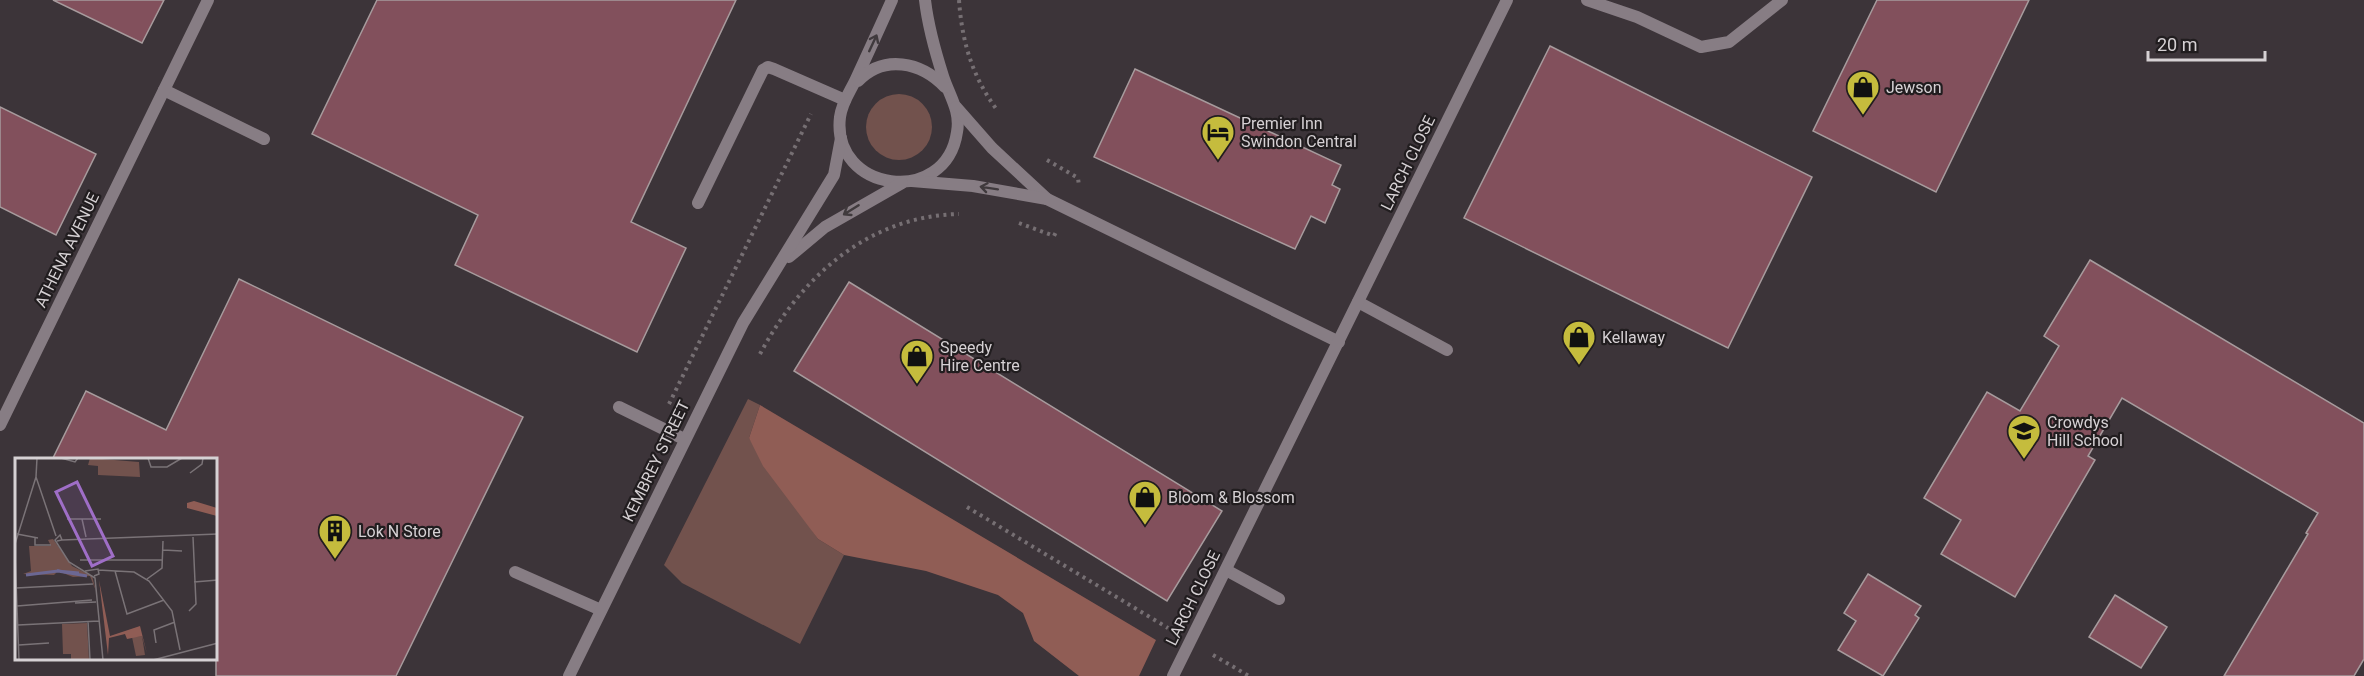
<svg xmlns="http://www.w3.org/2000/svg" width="2364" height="676" font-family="Roboto,sans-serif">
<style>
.green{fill:#72524d}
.forest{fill:#905d55}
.building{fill:#82505c;stroke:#a79b9d;stroke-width:1.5}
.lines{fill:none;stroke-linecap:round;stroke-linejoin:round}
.path{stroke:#766f73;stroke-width:4;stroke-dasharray:3 4.5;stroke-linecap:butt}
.lane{stroke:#877d84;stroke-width:12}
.street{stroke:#877d84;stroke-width:12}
.oneway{stroke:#403a3d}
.labels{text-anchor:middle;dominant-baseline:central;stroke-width:4.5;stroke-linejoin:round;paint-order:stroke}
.poi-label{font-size:16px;fill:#d6d1d4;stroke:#211d1f;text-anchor:start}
.street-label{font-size:16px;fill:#d6d1d4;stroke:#211d1f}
.inset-river{fill:none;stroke:#6b6793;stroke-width:3}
.inset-road{fill:none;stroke:#7a7377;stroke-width:1.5}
.view{fill:#9f6ec7;fill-opacity:0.15;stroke:#9f6ec7;stroke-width:3}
.inset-edge{fill:none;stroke:#d6d1d4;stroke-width:3}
</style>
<rect width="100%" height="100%" fill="#3c3439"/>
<g class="green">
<circle cx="899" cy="127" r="33"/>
<polygon points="748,399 760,405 749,438 818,539 844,555 800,644 682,583 664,565"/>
</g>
<polygon class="forest" points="760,405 1156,640 1139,676 1079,676 1034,641 1023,613 998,595 926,571 844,555 818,539 763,466 749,438"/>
<g class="building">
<polygon points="53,0 164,0 142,43"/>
<polygon points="377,0 736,0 631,222 686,248 637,352 455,265 478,215 312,134"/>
<polygon points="1877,0 2029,0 1936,192 1813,131"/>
<polygon points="1550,46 1812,177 1728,348 1464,218"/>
<polygon points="1135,69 1341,165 1332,185 1340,189 1325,223 1311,216 1295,249 1094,157"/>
<polygon points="0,107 96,154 56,235 0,207"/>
<polygon points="2090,260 2364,423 2364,659 2354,676 2224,676 2308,534 2306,533 2318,513 2122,398 2088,456 2095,460 2015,597 1941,554 1961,520 1924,498 1987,392 2020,411 2059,346 2044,336"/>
<polygon points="239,279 523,417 396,676 216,676 216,460 52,460 86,391 166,430"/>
<polygon points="849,282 1222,511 1167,601 794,371"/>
<polygon points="1868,574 1921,606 1915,615 1919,618 1883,676 1838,650 1856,621 1844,613"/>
<polygon points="2115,595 2167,627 2141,668 2089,637"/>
</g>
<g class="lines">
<g class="path">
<path d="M959,0c3,42 13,76 38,110"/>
<polyline points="1047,160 1078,178 1079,186"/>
<polyline points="1019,223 1054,236 1056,232"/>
<path d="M760,354c41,-77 108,-138 199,-140"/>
<polyline points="669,404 811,114"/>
<polyline points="967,507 1168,628"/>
<polyline points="1213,655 1249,676"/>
</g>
<g class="lane">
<polyline points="1587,0 1637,17 1701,47 1729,42 1782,0"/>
<polyline points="698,203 763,70 768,67 774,69 845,100"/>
<polyline points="1358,302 1447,350"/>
<polyline points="619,407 684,439"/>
<polyline points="1226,570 1279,599"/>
<polyline points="515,572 601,610"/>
</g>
<g class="street">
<path d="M892,0c-12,27 -24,53 -36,79 -6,13 -14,23 -16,38 -9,75 106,91 117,15 4,-21 -8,-37 -14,-56 -8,-25 -15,-50 -18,-76"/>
<path d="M858,81c26,-27 63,-19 87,6"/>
<polyline points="164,90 264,139"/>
<polyline points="956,107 992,148 1047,199"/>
<polyline points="912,181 973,186 1047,199 1339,342"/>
<polyline points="789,257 825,227 902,183"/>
<polyline points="0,425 208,0"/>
<polyline points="569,676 743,323 834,175 841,138"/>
<polyline points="1173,676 1507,0"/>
</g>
</g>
<defs><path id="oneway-shaft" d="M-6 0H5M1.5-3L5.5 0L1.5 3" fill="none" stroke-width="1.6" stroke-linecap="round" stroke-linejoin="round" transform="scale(1.5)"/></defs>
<g class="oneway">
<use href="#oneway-shaft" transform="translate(873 43) rotate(-65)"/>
<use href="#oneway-shaft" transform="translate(989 188) rotate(-171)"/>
<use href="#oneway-shaft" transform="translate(851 210) rotate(148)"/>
</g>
<defs>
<g id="shop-pin" transform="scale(1.725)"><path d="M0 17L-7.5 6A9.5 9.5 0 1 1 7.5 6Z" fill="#c5bc3d" stroke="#211d1f"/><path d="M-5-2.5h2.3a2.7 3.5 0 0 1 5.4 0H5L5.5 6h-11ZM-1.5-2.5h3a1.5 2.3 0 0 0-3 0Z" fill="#111"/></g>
<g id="hotel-pin" transform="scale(1.725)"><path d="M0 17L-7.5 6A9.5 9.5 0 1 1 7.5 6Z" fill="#c5bc3d" stroke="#211d1f"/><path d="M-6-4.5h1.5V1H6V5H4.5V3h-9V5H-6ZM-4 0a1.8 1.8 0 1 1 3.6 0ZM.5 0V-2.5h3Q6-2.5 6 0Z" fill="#111"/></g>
<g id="school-pin" transform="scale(1.725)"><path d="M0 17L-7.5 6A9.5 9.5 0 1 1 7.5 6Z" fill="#c5bc3d" stroke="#211d1f"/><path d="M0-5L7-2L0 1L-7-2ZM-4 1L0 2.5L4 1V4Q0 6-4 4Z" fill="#111"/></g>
<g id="building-pin" transform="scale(1.725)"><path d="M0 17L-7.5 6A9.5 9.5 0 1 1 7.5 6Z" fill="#c5bc3d" stroke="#211d1f"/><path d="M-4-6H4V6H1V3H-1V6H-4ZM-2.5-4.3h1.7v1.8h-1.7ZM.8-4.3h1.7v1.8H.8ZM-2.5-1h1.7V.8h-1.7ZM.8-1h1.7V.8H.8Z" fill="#111"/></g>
</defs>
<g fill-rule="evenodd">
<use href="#shop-pin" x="1863" y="87"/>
<use href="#hotel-pin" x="1218" y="132"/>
<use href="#shop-pin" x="1579" y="337"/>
<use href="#shop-pin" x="917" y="356"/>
<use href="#school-pin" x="2024" y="431"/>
<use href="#shop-pin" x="1145" y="497"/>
<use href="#building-pin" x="335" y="531"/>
</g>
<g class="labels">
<g class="poi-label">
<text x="1886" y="87">Jewson</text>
<text x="1241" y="123">Premier Inn<tspan x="1241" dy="18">Swindon Central</tspan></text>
<text x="1602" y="337">Kellaway</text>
<text x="940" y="347">Speedy<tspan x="940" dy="18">Hire Centre</tspan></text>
<text x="2047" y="422">Crowdys<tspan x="2047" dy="18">Hill School</tspan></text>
<text x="1168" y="497">Bloom &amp; Blossom</text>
<text x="358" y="531">Lok N Store</text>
</g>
<g class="street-label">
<text transform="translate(1408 163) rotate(-64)">LARCH CLOSE</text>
<text transform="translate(67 250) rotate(-64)">ATHENA AVENUE</text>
<text transform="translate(656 461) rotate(-64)">KEMBREY STREET</text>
<text transform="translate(1193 598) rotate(-64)">LARCH CLOSE</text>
</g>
</g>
<g transform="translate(15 458)">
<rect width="202" height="202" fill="#3c3439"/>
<path d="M75,0l49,4 1,15 -42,-2v-9l-10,-1zM38,81l19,27 20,10 4,15 -6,-15 -17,1 -15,-6 -4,4 -31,-1 8,-3 -2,-25h22l-3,-6zM72,165l2,37h-18v-6h-8l-1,-30zM127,178l3,19 -9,1 -4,-19z" fill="#72524d"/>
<path d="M179,43l23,7v8l-30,-8v-5zM84,122l11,56 30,-10 7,28 -5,-18 -15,3 -2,-5 -16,4 -1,17z" fill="#905d55"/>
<path class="inset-river" d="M42,113l22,2M11,117l32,-4 29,5"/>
<path class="inset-road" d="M22,0l-1,19 20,59M46,0l14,4 3,-4M133,0l3,9h16l15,-9M175,15l12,-9 1,-6M52,61h34M67,61l4,18M2,76l21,4M20,80v7h16M47,82l156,-6M42,83l5,-1 -2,-5 -5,5 14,22 26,16 8,82M0,86l21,-67M148,92l19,1M0,97l4,105M65,102h82M83,112l36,2 15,9 23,30 8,39M70,113l13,-2 1,5 -5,2M100,113l12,43 37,-14M132,121l15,-11 1,-27M179,124l24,-2M1,130l77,-4M60,145l21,-1M2,148l75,-6M174,153l7,-7 -3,-67M73,163l2,39M3,167l81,-4M141,185l-2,-13 21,-8M4,187l30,-2M138,202l65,-17"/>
<path class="view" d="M62,24l36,74 -21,10 -36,-74z"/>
<rect width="202" height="202" class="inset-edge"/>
</g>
<path d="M2148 51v9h117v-9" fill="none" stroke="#d6d1d4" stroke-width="3"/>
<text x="2157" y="51" font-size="18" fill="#d6d1d4" stroke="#211d1f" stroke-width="4.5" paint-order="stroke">20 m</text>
</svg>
